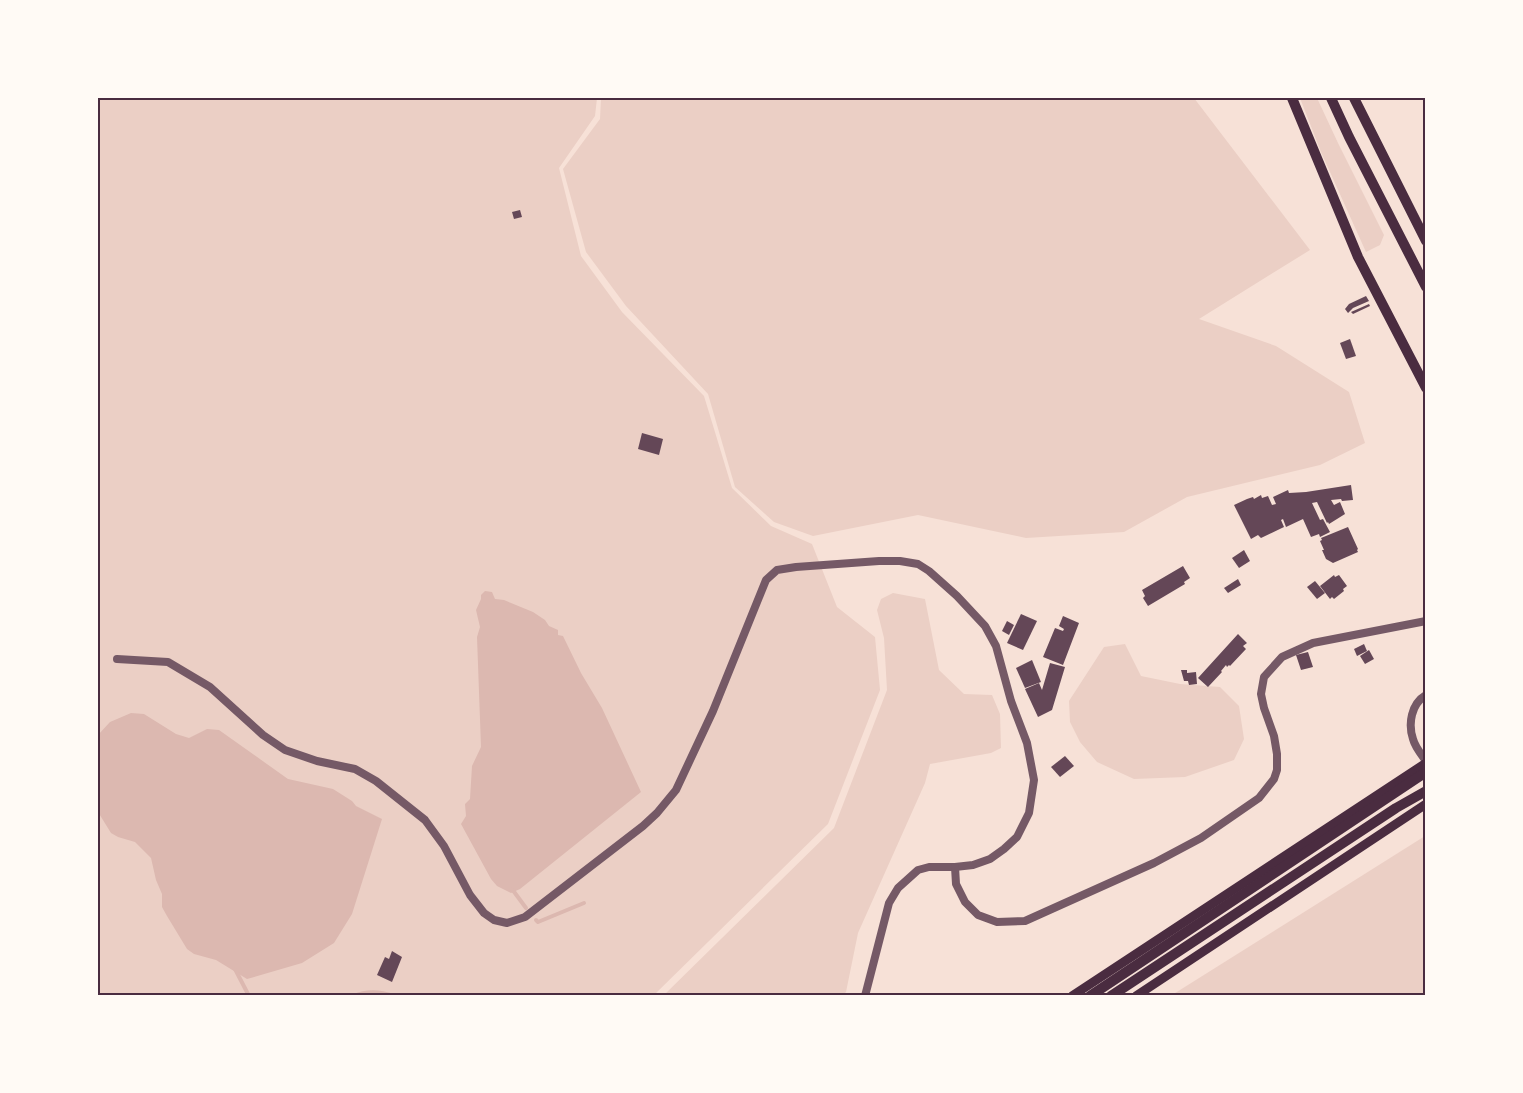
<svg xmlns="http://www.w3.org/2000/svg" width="1523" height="1093" font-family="Roboto,sans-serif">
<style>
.green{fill:#ebcfc5}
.water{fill:#dcb8b0}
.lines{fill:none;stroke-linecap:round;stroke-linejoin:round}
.stream{stroke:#dcb8b0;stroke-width:4}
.building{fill:#644757}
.tertiary{stroke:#755966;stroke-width:8}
.primary{stroke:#4a2c40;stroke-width:9}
.trunk{stroke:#4a2c40;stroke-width:10}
.neatline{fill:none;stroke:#4a2c40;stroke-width:2}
</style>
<rect width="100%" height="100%" fill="#f7e1d7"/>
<g class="green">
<polygon points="98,98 597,98 595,116 559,168 581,256 622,312 704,396 732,488 771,526 812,544 837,607 875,637 880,690 828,824 654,995 98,996"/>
<polygon points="601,98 1194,98 1310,250 1199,319 1276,346 1349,392 1365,443 1320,465 1187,497 1124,532 1026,538 918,515 813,536 774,522 735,487 708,394 626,306 586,252 563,169 600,119"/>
<polygon points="1300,98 1317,98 1338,143 1384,235 1380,245 1366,252 1321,152"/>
<polygon points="893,593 925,599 939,670 964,694 992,695 1000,714 1001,748 991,753 930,764 925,783 858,933 846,992 843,995 664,995 834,828 887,690 884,638 877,610 881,599"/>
<polygon points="1125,644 1141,676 1180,684 1220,687 1239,706 1244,739 1234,760 1185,777 1134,779 1097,762 1080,742 1070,722 1069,701 1104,647"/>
<polygon points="1425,836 1425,995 1172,995"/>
</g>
<g class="water">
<polygon points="485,591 492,592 495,599 504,600 533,612 545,620 549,626 558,630 558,635 563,636 581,673 602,708 641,792 520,889 511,893 497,886 491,879 461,824 466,816 465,804 470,799 472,766 481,747 477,637 480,627 476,610 481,599 481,595"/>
<polygon points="131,713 144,714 176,734 189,738 207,729 219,730 288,779 333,789 352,801 356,806 382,819 352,914 334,943 302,963 247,979 216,960 194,954 187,949 167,916 162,907 162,894 156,880 151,858 135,842 118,837 111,833 98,812 98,735 110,722"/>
</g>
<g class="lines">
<g class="stream">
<polyline points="512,889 526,908"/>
<polyline points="536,920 538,922 584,903"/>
<polyline points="235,969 249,996"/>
<path d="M354,996c14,-6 26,-4 40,0"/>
</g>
</g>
<g class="building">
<polygon points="520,210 522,217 514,219 512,212"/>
<polygon points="1366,296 1369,301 1353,308 1348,313 1345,309 1349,304"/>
<polygon points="1369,304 1370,306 1353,314 1351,312"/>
<polygon points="1350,339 1356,356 1346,359 1340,343"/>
<polygon points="642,433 663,439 659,455 638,449"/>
<polygon points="1351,485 1353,500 1342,501 1341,499 1331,500 1334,505 1340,502 1345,514 1329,524 1328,522 1327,523 1317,502 1312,503 1320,520 1323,519 1330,532 1320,537 1319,534 1311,537 1303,519 1286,527 1283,519 1281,520 1284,527 1261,538 1258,535 1251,539 1234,505 1247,499 1253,497 1254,499 1261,495 1262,498 1268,496 1272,505 1276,504 1273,497 1288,490 1289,493 1306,492"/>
<polygon points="1348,527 1358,549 1357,550 1358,552 1333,563 1326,559 1322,550 1324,550 1320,541 1322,540 1321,538"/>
<polygon points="1244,550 1250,561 1239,568 1232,558"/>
<polygon points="1183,566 1190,578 1184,582 1185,584 1148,606 1143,598 1145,596 1142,590"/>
<polygon points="1334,575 1335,577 1339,575 1347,586 1343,589 1344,591 1334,599 1332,597 1330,599 1320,586"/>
<polygon points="1238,579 1241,585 1228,593 1224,588"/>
<polygon points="1315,581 1325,593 1317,599 1307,587"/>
<polygon points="1021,614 1037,621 1023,650 1007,643"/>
<polygon points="1063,616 1079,623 1063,665 1043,657 1055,628 1063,631 1064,629 1059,626"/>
<polygon points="1007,621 1014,625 1009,635 1002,631"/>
<polygon points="1238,634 1247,643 1243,646 1246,649 1230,666 1229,665 1227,667 1226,665 1221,671 1222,672 1208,687 1198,678"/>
<polygon points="1364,644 1367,651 1357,656 1354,649"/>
<polygon points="1369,650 1374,659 1365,664 1360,656"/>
<polygon points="1308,652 1313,667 1301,670 1296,655"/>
<polygon points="1032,660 1041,682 1025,688 1016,668"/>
<polygon points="1050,663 1065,667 1052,710 1038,717 1025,689 1039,683 1042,690"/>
<polygon points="1181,670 1187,670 1187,673 1196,672 1197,684 1189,685 1188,681 1184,681"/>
<polygon points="1065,756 1074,766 1060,777 1051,767"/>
<polygon points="392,951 402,957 392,982 377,975 385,957 389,959"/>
</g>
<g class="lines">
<g class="tertiary">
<polyline points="117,659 168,662 210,687 263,735 285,750 317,761 355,769 376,781 425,820 444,846 470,895 484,913 494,920 507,923 525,917 643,826 657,813 676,790 713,711 766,580 777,570 796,567 879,561 900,561 918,564 929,571 957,596 985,626 996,646 1011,701 1027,743 1034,780 1029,813 1017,837 1004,849 990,859 973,865 955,867 929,867 918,870 898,888 889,903 865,996"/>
<path d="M1426,695c-15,9 -18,29 -13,44 2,8 8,15 13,22"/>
<polyline points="955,867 956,884 965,902 978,915 997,922 1025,921 1154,863 1201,838 1259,798 1274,779 1277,770 1277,754 1274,736 1264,708 1261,694 1264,677 1282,657 1313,643 1426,621"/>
</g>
<g class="primary">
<polyline points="1072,996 1426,763"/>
<polyline points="1136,996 1426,804"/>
</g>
<g class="trunk">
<polyline points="1292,98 1358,257 1426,388"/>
<polyline points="1331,98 1349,137 1426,287"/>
<polyline points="1354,98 1426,241"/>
<polyline points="1090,996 1426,772"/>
<polyline points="1111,996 1396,808 1426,791"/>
</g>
</g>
<rect width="1523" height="1093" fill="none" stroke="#fffaf5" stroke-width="198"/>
<rect x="99" y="99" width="1325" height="895" class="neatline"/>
</svg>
